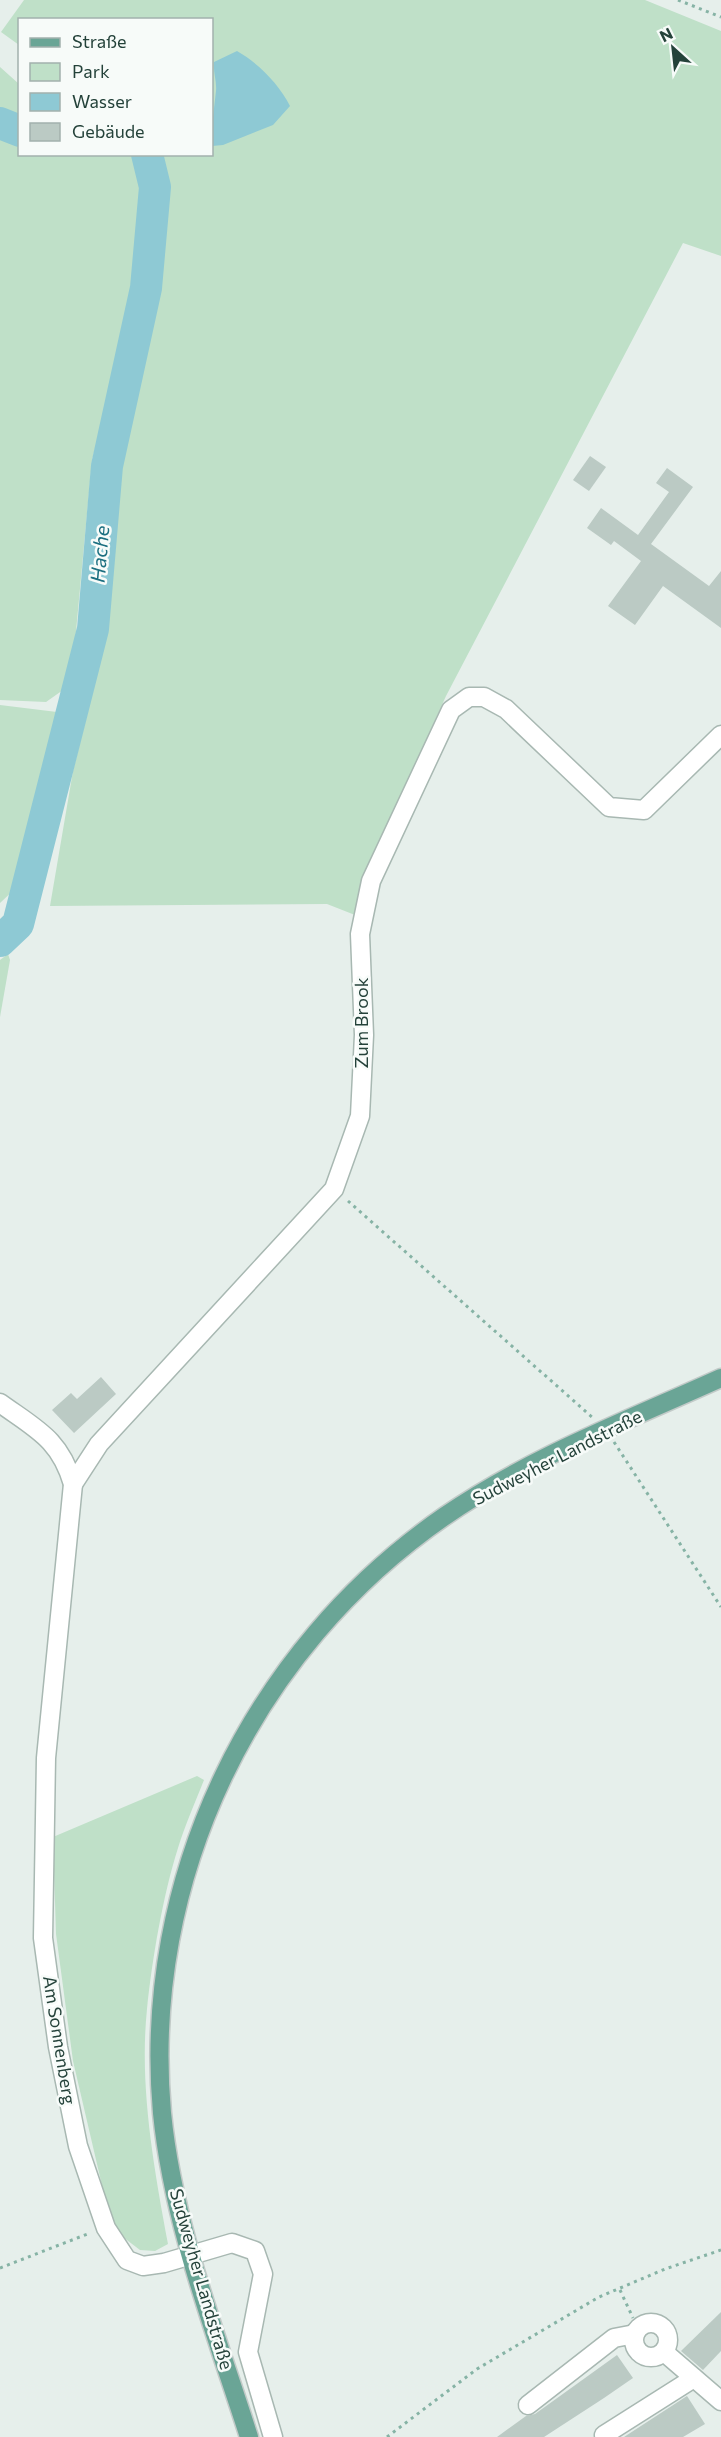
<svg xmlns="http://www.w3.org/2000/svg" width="721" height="2437" font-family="Commissioner,sans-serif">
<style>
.green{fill:#bfe0c8}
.water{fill:#8ec9d4}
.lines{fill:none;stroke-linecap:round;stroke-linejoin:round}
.river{stroke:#8ec9d4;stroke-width:32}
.building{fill:#bbcac4}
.minor-casing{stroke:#a8b8b2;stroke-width:21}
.major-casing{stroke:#c2cac8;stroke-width:21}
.path{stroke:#86b3a5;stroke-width:3;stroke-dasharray:3 4.5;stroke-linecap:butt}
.minor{stroke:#fff;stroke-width:18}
.major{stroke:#6aa596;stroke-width:18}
.labels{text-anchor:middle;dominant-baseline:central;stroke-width:5;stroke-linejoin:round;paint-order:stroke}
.street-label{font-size:18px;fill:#24423a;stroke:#f7fbf9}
.water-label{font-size:20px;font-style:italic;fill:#1c6f80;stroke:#f7fbf9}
</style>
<rect width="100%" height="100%" fill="#e6efeb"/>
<g class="green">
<polygon points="24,0 645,0 721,31 721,256 683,243 446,696 390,820 355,915 327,904 50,906 73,771 107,634 119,474 157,290 164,192 158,155 212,154 212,20 20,20 19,45 1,32"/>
<polygon points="0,67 19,84 20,154 135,155 142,165 149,187 135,290 92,460 74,653 63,690 46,702 0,700"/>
<polygon points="0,705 57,712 18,886 0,903"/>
<polygon points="8,954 10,960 0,1017 0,960"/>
<path d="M197,1776l7,4c-9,23 -19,45 -26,68 -15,47 -26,112 -31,161 -8,78 7,159 21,235l-13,7 -15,-1 -21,-16 -15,-40 -31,-133 -17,-127 -3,-97z"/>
</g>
<g class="water">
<path d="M237,51c21,12 42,33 53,55l-17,19 -50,20 -11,1c-1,-19 2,-36 4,-55 1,-9 -3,-19 -2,-29z"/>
<polygon points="147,155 168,155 158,158 155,187"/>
</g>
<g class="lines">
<g class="river">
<polyline points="0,123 20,131"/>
<polyline points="0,941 18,924 93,629 107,466 146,288 155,187 147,154"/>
</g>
</g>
<g class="building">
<polygon points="590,456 606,467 589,491 573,480"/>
<polygon points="667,468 693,487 651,544 709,586 721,571 721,628 663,586 635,625 608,606 641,561 614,541 611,545 587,528 601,508 638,535 669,492 656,483"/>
<polygon points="101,1377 116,1394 74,1433 52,1410 71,1393 77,1399"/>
<polygon points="721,2312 721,2351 703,2370 681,2351"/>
<polygon points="617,2355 633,2378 604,2398 544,2437 497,2437 526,2416 535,2414"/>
<polygon points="687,2396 705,2424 683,2437 624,2437"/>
</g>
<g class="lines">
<g class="minor-casing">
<g id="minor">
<path d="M0,1403c36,26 60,36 73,81l-27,274 -3,180 15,109 20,99 28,82 21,32 16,6 21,-3 68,-20 23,8 8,23 -15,78 25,85"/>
<polyline points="73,1484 99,1444 334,1189 360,1116 364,1035 360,934 371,881 451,710 469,697 484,697 506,709 609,807 644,810 721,735"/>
<circle cx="651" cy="2340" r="17"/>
<polyline points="664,2352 721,2401"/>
<polyline points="528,2405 614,2338 635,2334"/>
<polyline points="604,2435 694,2378"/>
</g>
</g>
<g class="major-casing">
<path id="major" d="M249,2437c-34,-106 -76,-213 -87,-324 -21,-234 90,-464 283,-597 84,-58 183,-96 276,-138"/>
</g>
<g class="path">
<polyline points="678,0 721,17"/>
<polyline points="348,1201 592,1417"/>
<polyline points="614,1442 721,1607"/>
<polyline points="0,2268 90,2233"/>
<polyline points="620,2290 633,2318"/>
<polyline points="387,2437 477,2369 599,2297 665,2269 721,2250"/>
</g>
<use href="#minor" class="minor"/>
<use href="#major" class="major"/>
</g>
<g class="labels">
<g class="street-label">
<text transform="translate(361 1023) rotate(-90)">Zum Brook</text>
<text transform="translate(557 1457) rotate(-27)">Sudweyher Landstraße</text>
<text transform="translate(60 2040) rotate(81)">Am Sonnenberg</text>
<text transform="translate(202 2279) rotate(74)">Sudweyher Landstraße</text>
</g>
<g class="water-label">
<text transform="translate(99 554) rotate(-85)">Hache</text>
</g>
</g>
<rect x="18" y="18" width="195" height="138" fill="#f7fbf9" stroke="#a3b1ad" stroke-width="1.5"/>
<rect x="30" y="38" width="30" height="9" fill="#6aa596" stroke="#a3b1ad" stroke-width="1.5"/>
<text x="72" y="48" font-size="18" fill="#24423a">Straße</text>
<rect x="30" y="63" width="30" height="18" fill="#bfe0c8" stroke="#a3b1ad" stroke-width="1.5"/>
<text x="72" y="78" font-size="18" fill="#24423a">Park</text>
<rect x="30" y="93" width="30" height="18" fill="#8ec9d4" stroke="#a3b1ad" stroke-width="1.5"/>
<text x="72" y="108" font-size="18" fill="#24423a">Wasser</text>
<rect x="30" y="123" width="30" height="18" fill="#bbcac4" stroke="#a3b1ad" stroke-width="1.5"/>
<text x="72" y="138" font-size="18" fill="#24423a">Gebäude</text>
<g transform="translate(673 48) rotate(333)" stroke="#f7fbf9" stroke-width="4.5" paint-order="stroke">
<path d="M0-4.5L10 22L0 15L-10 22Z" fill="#24423a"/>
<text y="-9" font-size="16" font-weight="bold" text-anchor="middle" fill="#24423a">N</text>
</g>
</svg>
